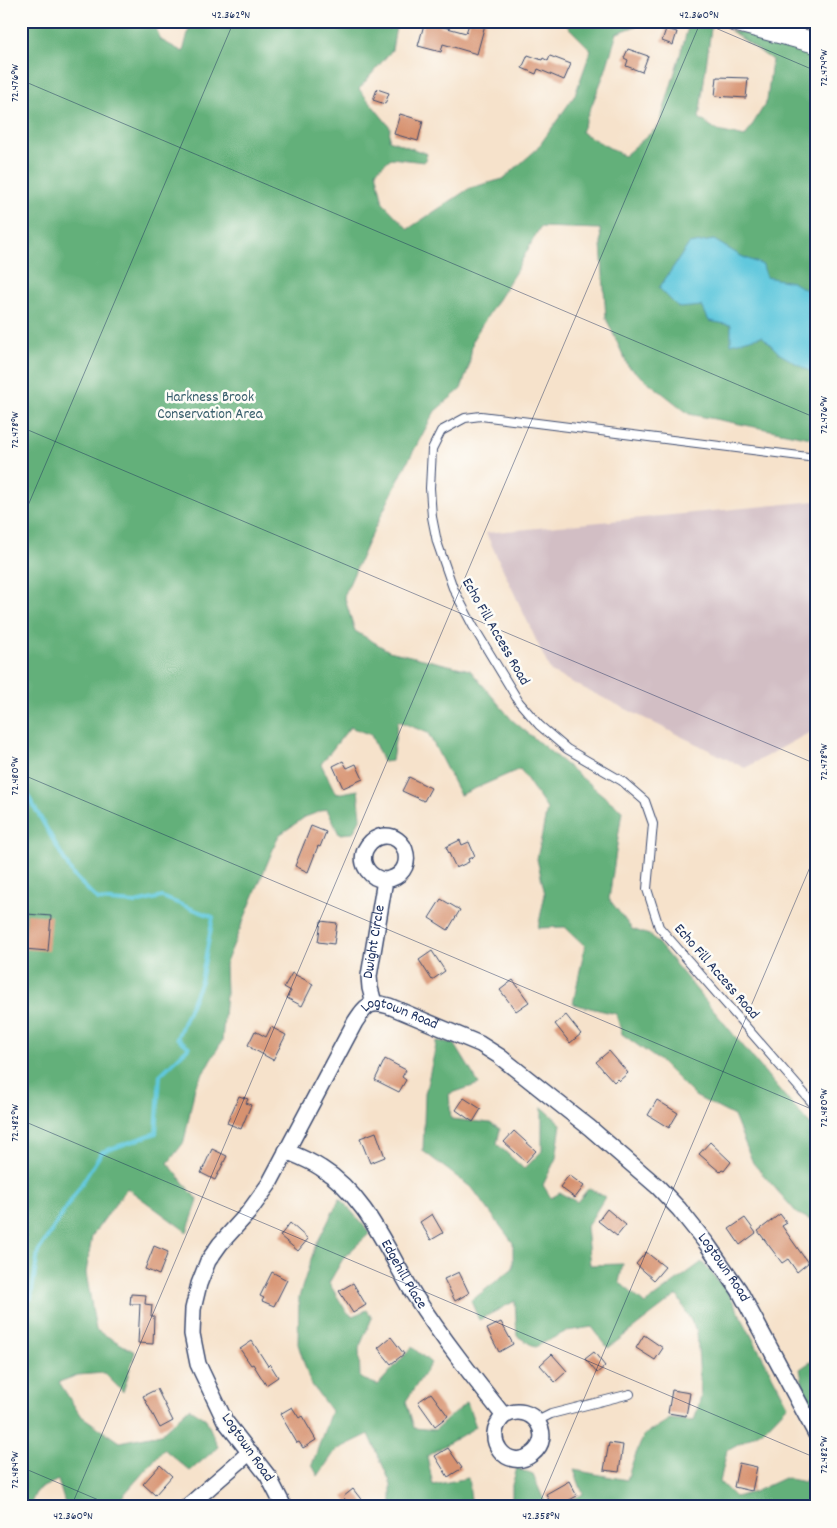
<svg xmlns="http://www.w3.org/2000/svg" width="837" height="1528" font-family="Dekko,sans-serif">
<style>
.industrial{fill:#d2bec4}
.forest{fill:#63b07a;stroke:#3f706c}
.water{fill:#61c8dd;stroke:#3e7c9e}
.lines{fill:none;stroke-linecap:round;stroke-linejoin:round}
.stream{stroke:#61c8dd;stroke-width:4}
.building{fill:#d79270}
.service-casing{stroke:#3c4a6e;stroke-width:10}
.minor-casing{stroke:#3c4a6e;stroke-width:18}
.secondary-casing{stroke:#3c4a6e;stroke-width:22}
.service{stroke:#fff;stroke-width:8}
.minor{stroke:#fff;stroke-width:15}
.secondary{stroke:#fff;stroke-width:20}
.ticks{fill:none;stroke:#1b2f5e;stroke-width:1;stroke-opacity:0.45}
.labels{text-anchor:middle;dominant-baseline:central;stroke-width:5;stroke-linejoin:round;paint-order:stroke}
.park-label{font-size:15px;fill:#385e6d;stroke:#fdfcf7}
.street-label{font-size:15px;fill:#1b2f5e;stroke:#fdfcf7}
.neatline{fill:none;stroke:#1b2f5e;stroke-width:2}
.ticks-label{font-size:12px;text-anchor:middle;fill:#1b2f5e}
</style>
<rect width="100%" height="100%" fill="#fdfcf7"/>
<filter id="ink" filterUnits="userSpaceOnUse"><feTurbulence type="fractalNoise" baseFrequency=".02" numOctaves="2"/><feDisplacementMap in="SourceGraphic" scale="10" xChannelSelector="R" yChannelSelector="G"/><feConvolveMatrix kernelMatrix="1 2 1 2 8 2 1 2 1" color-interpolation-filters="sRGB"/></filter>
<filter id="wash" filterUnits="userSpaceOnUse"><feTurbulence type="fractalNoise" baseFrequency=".0096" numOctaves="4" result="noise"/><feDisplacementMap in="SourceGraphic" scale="20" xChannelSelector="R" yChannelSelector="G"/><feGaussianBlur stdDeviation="1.12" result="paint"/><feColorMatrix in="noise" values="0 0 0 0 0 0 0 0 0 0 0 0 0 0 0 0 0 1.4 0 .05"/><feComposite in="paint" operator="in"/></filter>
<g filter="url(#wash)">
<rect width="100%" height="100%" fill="#f6e2cb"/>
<polygon class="industrial" points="816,501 816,729 745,768 551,672 486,533"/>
<g class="forest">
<polygon points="21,21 153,21 161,40 183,52 190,25 200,28 202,21 397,21 392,50 359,89 390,127 389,140 427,154 424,162 391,158 376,171 383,203 408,229 470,188 503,179 537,149 575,95 591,50 562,21 638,21 636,26 617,33 605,72 581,132 624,156 659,126 690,21 712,21 699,118 718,131 745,137 767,101 772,60 730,30 816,48 816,439 689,414 628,366 606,318 600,229 540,227 516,271 473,339 469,366 461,389 435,411 406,465 367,544 344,596 355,631 389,651 470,670 512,720 622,811 609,899 632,929 652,936 782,1093 816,1131 816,1223 797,1213 753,1163 734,1116 695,1096 661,1062 622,1034 616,1014 573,1004 585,946 565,927 538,928 545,894 537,859 547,809 520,769 460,795 428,733 398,721 392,761 383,762 371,735 350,727 321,764 336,794 358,790 361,817 353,833 339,834 327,809 305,817 279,835 225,965 226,993 222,1041 195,1087 184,1142 168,1163 198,1201 187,1232 127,1188 92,1236 86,1273 96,1330 135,1352 123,1392 104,1373 78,1375 59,1382 80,1415 119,1442 161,1434 189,1408 206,1419 218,1447 190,1471 164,1449 113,1507 66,1507 58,1480 37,1490 29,1507 21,1507"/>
<polygon points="437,1041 454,1043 479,1084 449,1094 451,1119 490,1123 500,1129 497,1144 524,1169 542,1151 542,1107 561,1124 556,1158 543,1185 551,1198 560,1193 577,1202 589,1188 605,1197 586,1228 590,1265 623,1264 619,1282 645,1304 702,1262 728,1292 788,1405 765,1429 727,1450 720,1482 735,1497 754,1492 784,1478 805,1482 815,1456 816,1500 806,1507 559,1507 583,1494 574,1470 627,1480 633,1461 644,1435 670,1419 694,1421 701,1397 697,1332 677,1295 608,1348 592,1327 567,1331 535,1347 517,1336 515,1301 479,1320 471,1301 513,1268 513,1243 473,1189 423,1151 425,1094"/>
<polygon points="340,1198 370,1233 344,1257 329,1283 346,1311 352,1316 367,1310 372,1318 359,1348 360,1378 378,1385 412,1347 431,1363 406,1401 414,1428 435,1430 467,1402 476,1427 427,1456 433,1485 468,1478 472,1507 391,1507 391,1484 369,1434 336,1450 318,1476 312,1465 331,1411 310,1382 298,1344 299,1297 315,1247"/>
<polygon points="816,1358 816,1411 804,1391 800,1369"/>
<polygon points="517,1468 533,1475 547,1507 512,1507 512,1485"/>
</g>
<polygon class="water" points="714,240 741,256 763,265 766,277 792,282 808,291 816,290 816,375 780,354 762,336 731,344 731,325 709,321 702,306 679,308 659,288 689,244"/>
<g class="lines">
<polyline class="stream" points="21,788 27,794 73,875 98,900 135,903 162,897 213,917 201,981 177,1038 189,1047 160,1075 156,1133 102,1152 38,1252 31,1298 21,1307"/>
</g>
<g id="blocks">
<g class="building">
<polygon points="425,21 442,21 440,26 466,33 470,21 486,21 477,54 443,44 441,52 418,46"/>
<polygon points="666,29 677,32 673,45 662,41"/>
<polygon points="628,49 648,56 642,72 626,66 628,60 624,58"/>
<polygon points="528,55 542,60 543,58 548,61 550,56 571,64 564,80 538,69 536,74 522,68"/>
<polygon points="717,77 748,78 746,98 715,96"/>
<polygon points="377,89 389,93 385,104 373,100"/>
<polygon points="400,114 423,121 418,141 394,134"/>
<polygon points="343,761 347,768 356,764 363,779 343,788 333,766"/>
<polygon points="409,777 431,788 424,801 402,791"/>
<polygon points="311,826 326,832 320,847 318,846 308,872 295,866"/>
<polygon points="460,840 462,845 469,842 475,856 468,859 469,862 456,868 446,847"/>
<polygon points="441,899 460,910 448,930 429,918"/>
<polygon points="27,914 51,916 48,951 24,949"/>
<polygon points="321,921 337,923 334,944 318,942"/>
<polygon points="432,951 445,971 432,980 419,960"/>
<polygon points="292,973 313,984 302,1006 287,998 291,991 284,987"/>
<polygon points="513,980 529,1002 516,1011 500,990"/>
<polygon points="566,1015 581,1034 570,1043 555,1024"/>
<polygon points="271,1027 286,1035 273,1060 251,1048 251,1047 248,1045 255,1031 266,1037"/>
<polygon points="609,1051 628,1073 619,1081 617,1079 614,1082 596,1062"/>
<polygon points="385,1059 406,1070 402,1077 406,1080 399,1092 375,1080"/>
<polygon points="239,1096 248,1099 246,1103 251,1105 241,1129 227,1123"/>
<polygon points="464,1098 481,1109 473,1122 456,1110"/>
<polygon points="657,1100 678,1113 669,1128 648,1115"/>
<polygon points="514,1131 536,1151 526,1162 504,1142"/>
<polygon points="376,1132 385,1157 370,1163 360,1138"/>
<polygon points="710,1142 731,1162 724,1171 722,1170 720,1172 699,1154"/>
<polygon points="212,1149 227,1156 215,1180 201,1173"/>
<polygon points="569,1175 584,1186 575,1198 560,1187"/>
<polygon points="607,1209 626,1225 617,1236 598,1221"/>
<polygon points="432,1214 443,1233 431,1240 420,1222"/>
<polygon points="780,1214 787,1223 782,1226 808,1263 797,1272 788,1259 782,1263 758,1231"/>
<polygon points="745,1218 756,1233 740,1245 729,1229"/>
<polygon points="290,1223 308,1239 298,1251 280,1236"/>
<polygon points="154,1246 168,1252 159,1275 145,1269"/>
<polygon points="646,1252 665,1267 654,1280 636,1264"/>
<polygon points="272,1272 287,1280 274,1306 262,1301 264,1298 260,1296"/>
<polygon points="459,1272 469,1293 455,1301 444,1279"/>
<polygon points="353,1283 366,1305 353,1313 339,1291"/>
<polygon points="131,1294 146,1295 145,1304 152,1305 151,1316 154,1316 153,1344 138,1343 140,1304 130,1304"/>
<polygon points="501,1322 513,1344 499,1352 487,1329"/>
<polygon points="644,1335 663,1348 655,1360 636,1348"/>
<polygon points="391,1337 404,1354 391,1364 378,1348"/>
<polygon points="252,1341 268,1366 270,1364 278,1377 266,1385 253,1364 251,1365 240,1349"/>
<polygon points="594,1352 605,1366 597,1373 585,1359"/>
<polygon points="552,1354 567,1371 555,1382 540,1365"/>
<polygon points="157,1389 173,1421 160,1428 143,1396"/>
<polygon points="672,1390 690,1393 686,1416 668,1413"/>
<polygon points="431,1393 448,1416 435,1426 418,1402"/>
<polygon points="292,1407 299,1418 302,1416 316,1440 303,1448 299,1442 297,1443 280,1414"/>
<polygon points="609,1443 623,1445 619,1472 604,1470"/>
<polygon points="448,1448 462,1468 448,1477 435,1456"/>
<polygon points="739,1463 757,1467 752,1491 734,1487"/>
<polygon points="160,1465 172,1476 155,1495 143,1484"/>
<polygon points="569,1481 577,1496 556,1507 552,1507 546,1494"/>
<polygon points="353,1489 367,1507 351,1507 343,1497"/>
</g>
</g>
</g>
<g filter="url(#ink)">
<use href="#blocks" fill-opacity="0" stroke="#3c4a6e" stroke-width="1"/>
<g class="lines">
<g class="service-casing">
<g id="service">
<polyline points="816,458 481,416 465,418 441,431 432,449 430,488 432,517 437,542 453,588 473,626 519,702 539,725 567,749 622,781 645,801 653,824 647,889 659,927 816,1107"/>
<polyline points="537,1421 551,1414 630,1394"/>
</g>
</g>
<g class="minor-casing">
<g id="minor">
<path id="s1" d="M374,1003l-4,-15 -1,-12 16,-96c-14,-1 -26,-15 -20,-30 3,-6 8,-11 14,-13 30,-8 40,39 6,43"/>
<path id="s2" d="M286,1151c12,5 25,10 35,17 47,29 66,84 94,128 27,42 58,81 89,120 -24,22 4,57 28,38 24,-18 0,-54 -28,-38"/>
<polyline points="187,1507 250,1452"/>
<path id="s3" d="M284,1507l-16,-31 -43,-55 -27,-57 -6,-30 1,-25 6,-25 9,-23 12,-17 28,-31 21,-29 86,-162c11,-16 14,-22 34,-16l91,38 19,12 91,72 68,59 21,22 28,35 32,46 77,144"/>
</g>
</g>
<g class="secondary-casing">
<polyline id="secondary" points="734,21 816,43"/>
</g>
<use href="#service" class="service"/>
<use href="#minor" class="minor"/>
<use href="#secondary" class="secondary"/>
</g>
</g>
<path class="ticks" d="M699,21l117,50M21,80l795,338M21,427l795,337M21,522l213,-501M21,774l795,337M21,1120l795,338M21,1467l94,40M71,1507l630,-1486M538,1507l278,-654"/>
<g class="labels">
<g class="park-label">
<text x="210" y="398">Harkness Brook<tspan x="210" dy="17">Conservation Area</tspan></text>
</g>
<g class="street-label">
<text transform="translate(495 632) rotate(60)">Echo Fill Access Road</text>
<text stroke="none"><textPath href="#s1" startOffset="62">Dwight Circle</textPath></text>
<text transform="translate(716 972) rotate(49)">Echo Fill Access Road</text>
<text stroke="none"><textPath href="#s3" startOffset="610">Logtown Road</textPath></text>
<text stroke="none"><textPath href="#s3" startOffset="1029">Logtown Road</textPath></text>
<text stroke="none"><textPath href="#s2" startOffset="175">Edgehill Place</textPath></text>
<text transform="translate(247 1448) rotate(55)">Logtown Road</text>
</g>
</g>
<rect width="837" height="1528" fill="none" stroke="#fdfcf7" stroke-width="55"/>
<rect x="28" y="28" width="782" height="1472" class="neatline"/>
<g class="ticks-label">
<text x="231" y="18">42.362°N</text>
<text x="699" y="18">42.360°N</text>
<text transform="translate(823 68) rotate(-90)" y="4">72.474°W</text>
<text transform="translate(14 83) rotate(-90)" y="4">72.476°W</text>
<text transform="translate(823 415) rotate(-90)" y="4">72.476°W</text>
<text transform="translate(14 430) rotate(-90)" y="4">72.478°W</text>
<text transform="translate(823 762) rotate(-90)" y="4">72.478°W</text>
<text transform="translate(14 776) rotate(-90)" y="4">72.480°W</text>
<text transform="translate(823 1108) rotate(-90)" y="4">72.480°W</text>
<text transform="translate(14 1123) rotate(-90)" y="4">72.482°W</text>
<text transform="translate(823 1455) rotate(-90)" y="4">72.482°W</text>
<text transform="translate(14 1470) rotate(-90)" y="4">72.484°W</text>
<text x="73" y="1519">42.360°N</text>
<text x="541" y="1519">42.358°N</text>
</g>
</svg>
